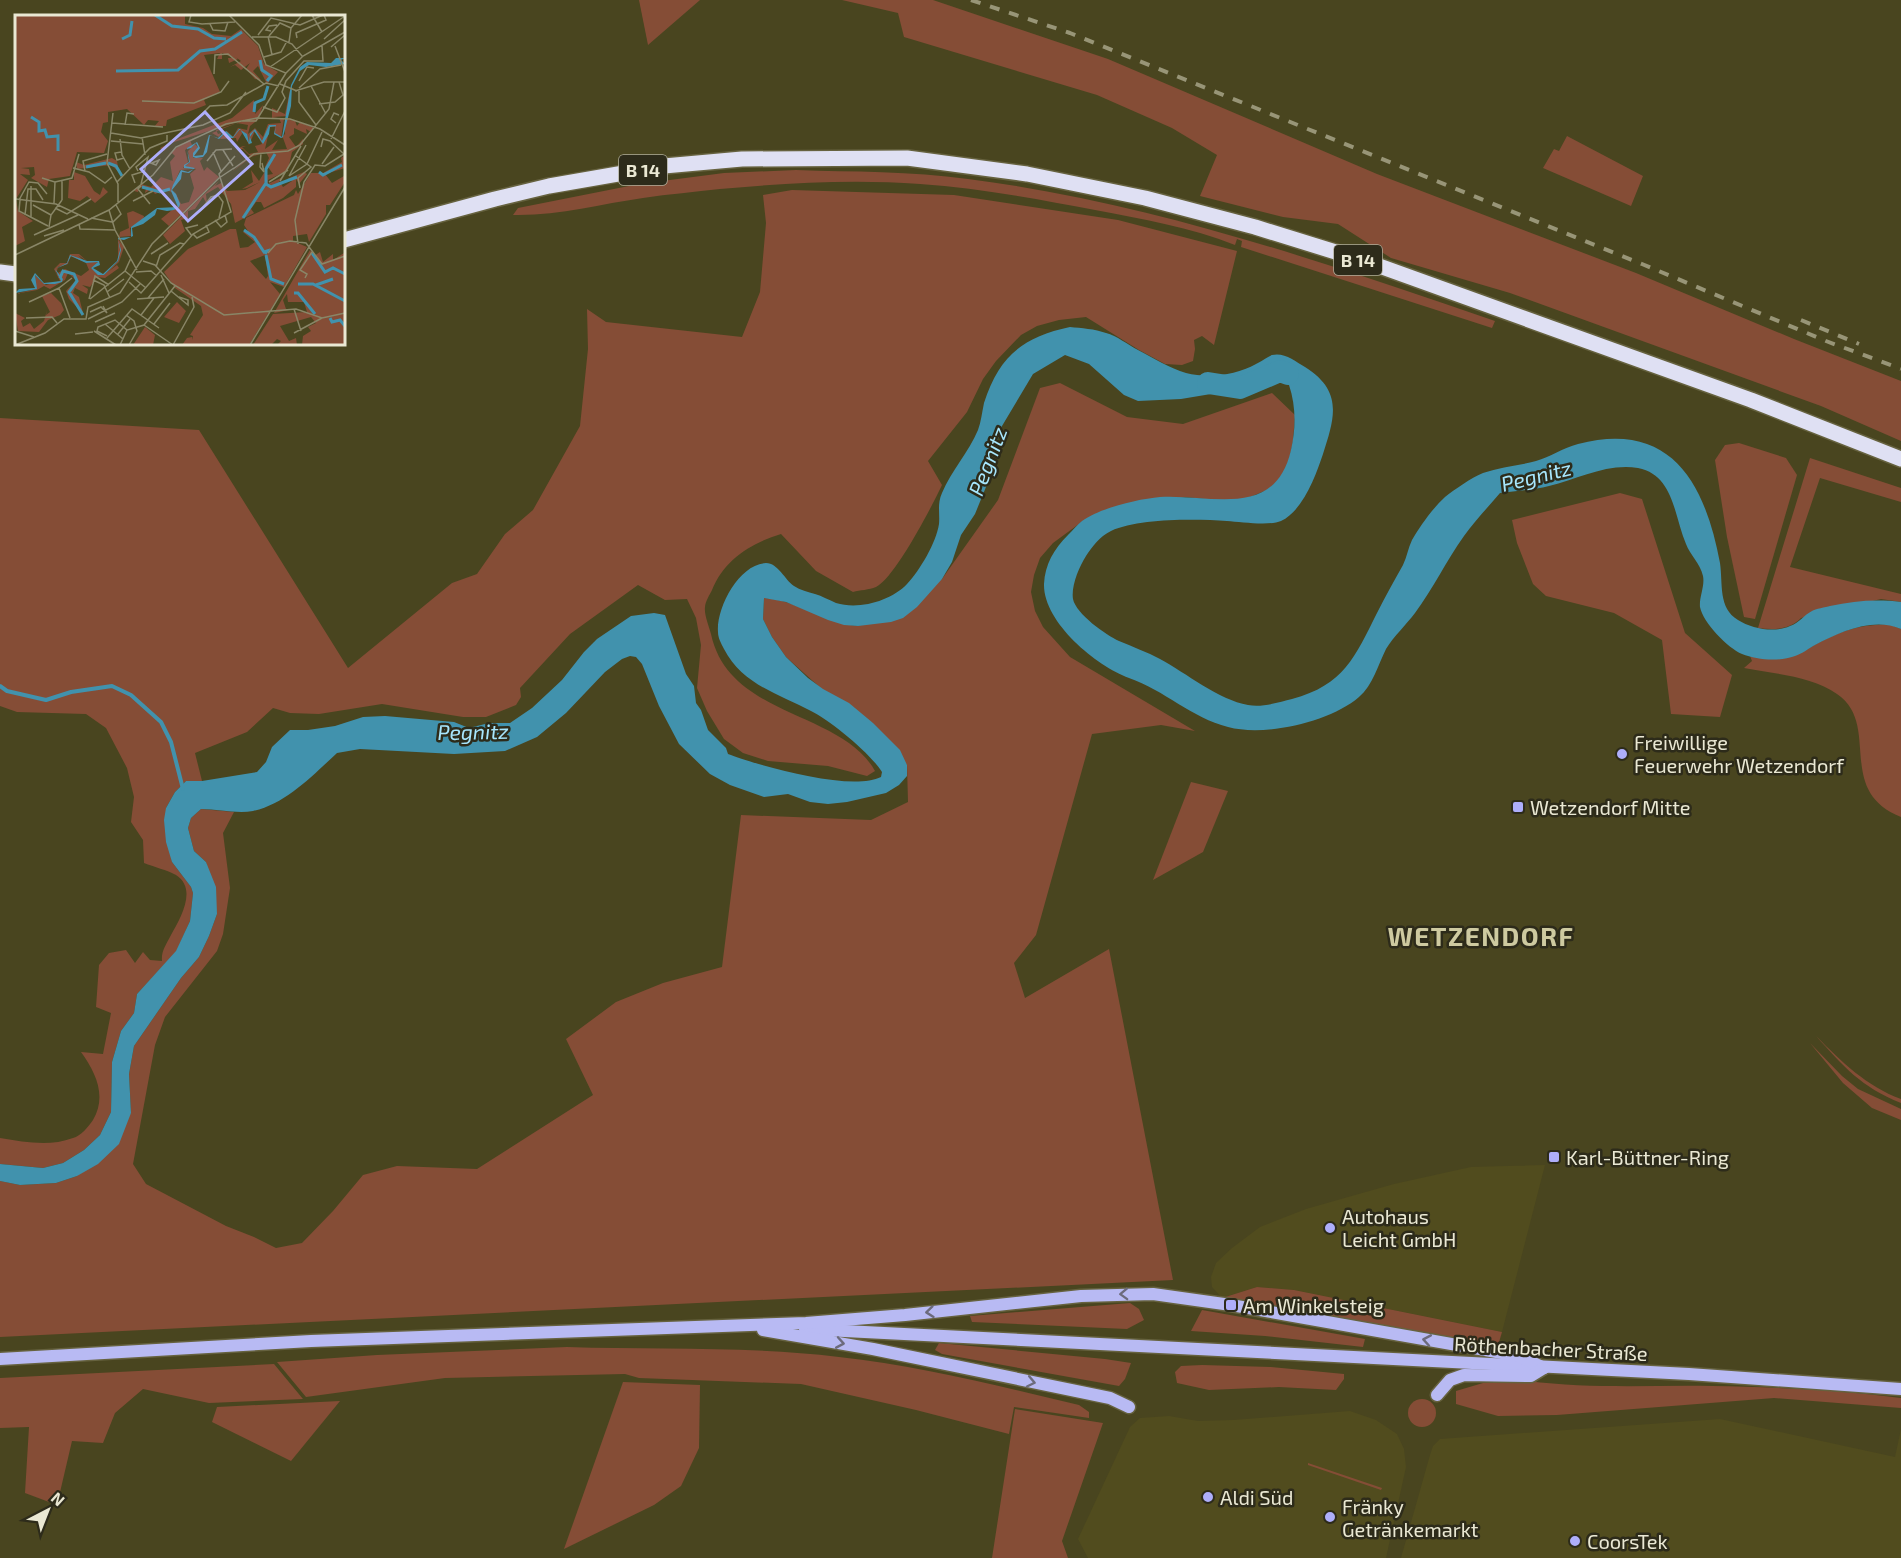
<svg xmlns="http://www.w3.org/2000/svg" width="1901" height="1558" font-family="'Exo 2',sans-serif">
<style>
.built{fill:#514c1e}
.green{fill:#854d36}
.water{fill:#4192ad}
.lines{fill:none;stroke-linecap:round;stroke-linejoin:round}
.stream{stroke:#4192ad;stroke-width:4}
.river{stroke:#4192ad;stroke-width:22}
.secondary-casing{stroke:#66623f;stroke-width:15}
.primary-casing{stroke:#66623f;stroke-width:18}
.secondary{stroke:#b8baf3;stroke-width:12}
.primary{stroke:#dfe0f3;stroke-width:15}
.rail{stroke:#989577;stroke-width:4;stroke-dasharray:10 10;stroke-linecap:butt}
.oneway{stroke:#6c6b7c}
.poi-dot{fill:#aeaefb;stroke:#2d2b1a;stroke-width:2}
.labels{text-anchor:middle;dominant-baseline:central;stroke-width:5;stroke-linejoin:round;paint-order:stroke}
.shield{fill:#2d2b1a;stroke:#b1af9c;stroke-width:1.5}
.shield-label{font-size:18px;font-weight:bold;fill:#eae8d3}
.poi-label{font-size:20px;fill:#eae8d3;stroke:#2d2b1a;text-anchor:start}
.street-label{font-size:20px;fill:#eae8d3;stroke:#2d2b1a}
.water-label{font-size:21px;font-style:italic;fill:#a7e6fd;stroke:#2d2b1a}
.district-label{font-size:26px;font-weight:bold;letter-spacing:1.5px;fill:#cecaa0;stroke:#2d2b1a}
.inset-river{fill:none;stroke:#4192ad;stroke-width:3}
.inset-road{fill:none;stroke:#898667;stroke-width:1.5}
.view{fill:#aeaefb;fill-opacity:0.15;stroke:#aeaefb;stroke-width:3}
.inset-edge{fill:none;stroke:#eae8d3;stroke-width:3}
</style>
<rect width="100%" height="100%" fill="#49451f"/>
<g class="built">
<polygon points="1545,1165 1502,1332 1294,1290 1257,1287 1222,1298 1212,1287 1211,1277 1216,1263 1232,1248 1260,1227 1306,1209 1394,1184 1471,1167"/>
<polygon points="1350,1411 1376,1420 1397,1434 1404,1449 1406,1467 1386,1558 1088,1558 1078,1539 1130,1427 1140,1418 1169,1416 1198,1421 1233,1420"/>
<polygon points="1720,1419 1895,1457 1901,1429 1901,1558 1401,1558 1430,1455 1433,1446 1440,1439"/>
</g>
<g class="green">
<polygon points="639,0 700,0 648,45"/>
<polygon points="842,0 933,0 1108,59 1377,174 1636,273 1794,339 1901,381 1901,441 1821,406 1510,293 1391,258 1338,224 1283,217 1200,196 1217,155 1172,128 1097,95 904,37 898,13"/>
<polygon points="1567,136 1643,176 1631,206 1543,168 1554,149 1559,151"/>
<path d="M796,170c57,2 115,1 172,9 181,23 355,83 527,142l-3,7 -251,-81 1,-6 -5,-2 -2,6c-44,-18 -94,-26 -140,-35 -58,-11 -117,-22 -175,-26 -67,-5 -134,-1 -200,5 -25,3 -51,5 -77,9 -43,6 -85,18 -130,17l5,-7 121,-24 85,-11z"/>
<path d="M792,190l162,5 164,25 119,31 -23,94 -12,-9 -8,4 1,9 -2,12 -11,4 -17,-1 -26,-14 -53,-33 -27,3 -22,6 -16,9 -25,26 -13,18 -16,33 -39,49 14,24c-10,21 -47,93 -66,102 -7,3 -16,3 -23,5l-37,-21 -35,-37c-30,9 -57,26 -69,56 -2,4 -7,12 -7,17 -1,8 4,19 6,27 18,84 130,76 164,137l-8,5 -39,-10 -60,-5 -25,-8 -19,-14 -17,-28 -10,-23 4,-43 -5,-27 -9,-19 -22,1 -27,-15 -68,49 -50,54 1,9 -5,8 -30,12h-23l-81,-13 -63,10 -29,-1 -17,-5 -26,24 -52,21 7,28h-16l-11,11 -9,16 6,54 19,25 2,6 -3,28 -14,31 -39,42 -3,19 -13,18 -9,31 -1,50 -11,23 -16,15 -21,13 -20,5 -43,-4v-26c25,4 49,9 73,0 8,-2 15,-11 20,-18 14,-24 3,-47 -12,-68l22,2 8,-41 -15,-6 3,-42 10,-12 17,-3 9,13 8,-11 7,8 12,1c-1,-10 4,-16 9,-26 9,-16 27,-46 5,-60 -9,-5 -22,-8 -32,-12l-1,-23 -12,-18 3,-25 -7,-29 -21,-40 -20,-14 -69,-2 -17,-6v-288l199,12 149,238 104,-85 25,-9 28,-40 28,-24 47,-84 8,-77 -1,-40 19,13 136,15 18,-45 6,-69 -3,-28z"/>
<path d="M1060,383l67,34 56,7 89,-31 23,22 -2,26 -5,25 -9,14 -10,9 -21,9 -23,3 -40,-4 -102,24 -30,22 -13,15 -6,17 -3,17 4,19 8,16 27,30 125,74 -34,-6 -69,9 -56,201 -22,28 11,35 84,-49 64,331 -1173,57v-156l20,4 36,-2 21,-7 54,-63 -2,-39 5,-28 47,-68 18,-21 10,-21 8,-22 -11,-52 -12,-11 -6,-23 3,-10 10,-9 33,3 -11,21 7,55 -7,46 -6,17 -52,66 -10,28 -22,119 13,20 80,42 28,11 22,11 26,-5 31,-32 30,-36 34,-9 80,3 116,-74 -27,-56 50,-37 47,-19 59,-16 19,-152 130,5 37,-18 -1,-37 -121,-108 -14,-20 -9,-18 1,-21c33,2 60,25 94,28l84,-47 56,-79 42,-112z"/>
<polygon points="1739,443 1786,458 1797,475 1755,619 1744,617 1727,537 1715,460 1725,445"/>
<path d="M1810,458l91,30v14l-81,-24 -30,89 111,27v8l-20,-3 -80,19c-12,12 -27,12 -43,10z"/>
<polygon points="1620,493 1642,499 1685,633 1732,675 1720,717 1671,714 1662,640 1614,613 1546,596 1533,584 1517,543 1512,520"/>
<path d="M1889,624l12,5v188c-67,-27 -19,-92 -64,-123 -25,-18 -63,-20 -93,-26l8,-7 -2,-5c52,11 58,-16 102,-27 12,-4 25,-4 37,-5z"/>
<polygon points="1191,782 1228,791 1203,852 1153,880"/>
<path d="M1816,1036c26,26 50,50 85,63v4c-40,-16 -57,-36 -85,-67z"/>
<polygon points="1810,1043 1842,1076 1858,1089 1901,1109 1901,1120 1872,1108 1843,1083"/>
<polygon points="1257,1287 1294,1290 1502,1332 1497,1349 1222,1298"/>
<polygon points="1130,1303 1139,1309 1144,1320 1127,1329 972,1322 970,1316"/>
<polygon points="1202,1310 1365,1339 1363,1347 1265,1336 1191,1331"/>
<polygon points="939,1343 1105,1359 1131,1363 1125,1379 1119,1386 942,1354 935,1350"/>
<path d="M567,1347c90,3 182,-1 272,10 81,9 160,29 240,48l10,7v6l-75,-11 -5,27 -93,-24 -115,-26 -162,-6 -14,-4 -180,4 -139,19 -29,-35 100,-7z"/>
<polygon points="274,1364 303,1399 209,1403 143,1389 115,1413 103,1443 72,1441 57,1505 25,1493 29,1427 0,1428 0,1378"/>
<polygon points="1202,1365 1271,1367 1344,1374 1344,1379 1336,1390 1279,1387 1209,1390 1177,1383 1175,1372 1181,1366"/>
<path d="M1528,1381c61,8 123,4 184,5 61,1 129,4 189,12v10l-127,-10 -217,17 -59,1 -42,-12v-13l27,-8z"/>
<polygon points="623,1382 700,1385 699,1448 681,1486 654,1505 564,1549"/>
<circle cx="1422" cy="1413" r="14"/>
<polygon points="340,1401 291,1461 212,1422 217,1407"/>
<polygon points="1015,1409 1103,1423 1062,1541 1068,1558 992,1558"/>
<polygon points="1308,1463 1382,1488 1381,1490 1308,1465"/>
</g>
<path class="water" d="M1070,327c11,1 25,2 36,6 11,3 21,11 32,17 15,8 32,18 48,23 23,6 50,2 70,-9 3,-1 13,-8 16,-9 12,-3 23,6 33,12 38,24 30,50 18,87 -7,21 -20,57 -42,67 -12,5 -40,1 -54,0 -31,-2 -88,-3 -116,10 -11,5 -19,16 -25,25 -7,11 -15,30 -13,43 3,15 33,36 46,42 14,6 28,11 41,18 26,14 59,41 88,46 14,3 31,-3 44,-6 52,-14 63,-42 85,-86 8,-16 17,-32 26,-48 4,-8 5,-17 9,-25 8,-14 21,-32 33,-43 9,-7 27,-20 38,-24 17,-6 35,-7 53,-12 14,-4 27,-13 42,-17 93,-24 127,39 142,119 3,21 -2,45 18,57 14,9 37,13 52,6 9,-3 14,-11 22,-15 3,-2 14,-4 18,-5 24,-5 46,-7 71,-4v27c-28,-12 -61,3 -86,16 -6,3 -13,9 -20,11 -16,6 -38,4 -53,-2 -14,-6 -39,-31 -42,-47 -1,-10 5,-21 3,-31 -3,-13 -13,-21 -17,-32 -12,-28 -12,-69 -48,-76 -31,-5 -60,11 -89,18 -16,4 -33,5 -49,7 -12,14 -25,28 -36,43 -18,25 -31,53 -49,77 -9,12 -21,23 -29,36 -8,16 -13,36 -27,48 -29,25 -94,40 -131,30 -36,-9 -64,-37 -99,-49 -33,-12 -86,-56 -85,-94 1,-20 10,-35 24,-49 4,-4 9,-10 14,-14 18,-13 56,-22 78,-24 51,-3 115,23 131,-47 5,-22 5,-44 -2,-65l-8,-6 -10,-2 -54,16 -36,6 -43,2 -14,-6 -35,-31 -24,-9 -32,19 -31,52 -11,34 -3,22 -13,32 -14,21 -9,27 -10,17 -25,28 -14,11 -12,4 -33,4 -14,-1 -16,-5 -42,-18 -22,-4 -1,21 9,18 14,20 22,21 15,11 26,14 24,20 27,27 7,15v11l-8,9 -13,8 -39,9 -19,2 -18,-2 -22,-8 -24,3 -34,-12 -20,-11 -31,-30 -20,-38 -17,-42 -6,-7 -6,-1 -8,3 -17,13 -39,41 -29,24 -32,14 -51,3 -94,-5 -23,4c-24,22 -51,51 -84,58 -16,3 -35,-2 -52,-2l-10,9 -3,10 6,23 12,11 10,25 1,27 -8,22 -10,21 -18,21 -47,68 -5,28 2,39 -12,31 -21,20 -21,12 -21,7 -36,2 -20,-4v-17l43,4 20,-5 21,-13 16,-15 11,-23 1,-50 9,-31 13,-18 3,-19 39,-43 14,-30 3,-28 -2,-6 -19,-25 -6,-20 -2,-22 2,-12 9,-16 11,-11h16l55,-9 9,-10 6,-15 18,-17h18l27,-4 28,-9 22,-1 69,6 15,6 20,-5h21l22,-15 30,-28 22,-28 13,-13 34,-23 23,-3 11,2 21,59 8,12 2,17 5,7 7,20 18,18 2,6c32,12 123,38 153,23l1,-5c-11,-18 -52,-52 -71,-61 -33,-17 -69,-27 -87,-62 -3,-6 -6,-11 -6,-17 -2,-24 21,-68 48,-69 12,0 19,17 28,23 6,4 14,6 21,8 7,2 14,6 21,9 23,7 55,-2 71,-19 13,-14 29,-41 32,-60 1,-11 -2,-20 3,-31 9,-22 27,-41 36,-63 3,-8 4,-18 6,-27 15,-47 39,-66 86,-76z"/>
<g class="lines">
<polyline class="stream" points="0,686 7,691 46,700 71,692 112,686 131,695 161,722 171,742 183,789"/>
<polyline class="river" points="1208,383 1240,388 1280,371 1288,374"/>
<g class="secondary-casing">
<g id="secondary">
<polyline points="805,1329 1689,1374 1901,1389"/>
<polyline points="763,1330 873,1349 1110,1398 1129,1407"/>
<polyline points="0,1359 311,1341 806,1323 905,1315 1081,1296 1153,1294 1231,1305 1519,1356 1544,1368"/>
<polyline points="1437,1395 1450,1380 1464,1375 1531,1376 1544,1368"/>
</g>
</g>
<g class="primary-casing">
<g id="primary">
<polyline points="344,240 495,199 549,186 664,166 742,159 907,158 1027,174 1145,198 1255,227 1371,263 1751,400 1901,459"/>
<polyline points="0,272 16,274"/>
</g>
</g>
<use href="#secondary" class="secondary"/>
<use href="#primary" class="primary"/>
<g class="rail">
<polyline points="971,0 1070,33 1642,264 1826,341 1901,369"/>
<polyline points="1801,320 1859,344"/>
</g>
</g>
<defs><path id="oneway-chevron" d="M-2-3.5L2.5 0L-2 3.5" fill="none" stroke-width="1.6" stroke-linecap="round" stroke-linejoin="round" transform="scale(1.5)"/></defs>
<g class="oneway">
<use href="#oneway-chevron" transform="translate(1124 1294) rotate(178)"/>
<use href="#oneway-chevron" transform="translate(930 1312) rotate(174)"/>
<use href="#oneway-chevron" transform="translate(1427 1340) rotate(-170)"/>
<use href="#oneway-chevron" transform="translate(840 1343) rotate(10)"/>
<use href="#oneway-chevron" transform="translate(1031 1382) rotate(12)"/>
</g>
<g class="poi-dot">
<circle cx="1622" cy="754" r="6"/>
<rect x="1512" y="801" width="12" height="12" rx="3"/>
<rect x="1548" y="1151" width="12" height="12" rx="3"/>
<circle cx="1330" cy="1228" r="6"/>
<rect x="1225" y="1299" width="12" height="12" rx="3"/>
<circle cx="1208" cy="1497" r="6"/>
<circle cx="1330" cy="1517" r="6"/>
<circle cx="1575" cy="1541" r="6"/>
</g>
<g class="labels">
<g class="shield">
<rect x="619" y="155" width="48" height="30" rx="4.5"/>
<rect x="1334" y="245" width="48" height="30" rx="4.5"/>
</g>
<g class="shield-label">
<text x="643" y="170">B 14</text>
<text x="1358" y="260">B 14</text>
</g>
<g class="poi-label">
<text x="1634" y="742">Freiwillige<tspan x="1634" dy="23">Feuerwehr Wetzendorf</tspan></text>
<text x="1530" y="807">Wetzendorf Mitte</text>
<text x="1566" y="1157">Karl-Büttner-Ring</text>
<text x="1342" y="1216">Autohaus<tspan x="1342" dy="23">Leicht GmbH</tspan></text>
<text x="1243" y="1305">Am Winkelsteig</text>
<text x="1220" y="1497">Aldi Süd</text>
<text x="1342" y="1506">Fränky<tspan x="1342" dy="23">Getränkemarkt</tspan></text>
<text x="1587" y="1541">CoorsTek</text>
</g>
<g class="street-label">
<text transform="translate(1551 1348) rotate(3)">Röthenbacher Straße</text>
</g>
<g class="water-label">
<text transform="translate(987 461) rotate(-69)">Pegnitz</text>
<text transform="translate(1536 475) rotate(-14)">Pegnitz</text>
<text transform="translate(473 731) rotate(-1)">Pegnitz</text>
</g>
<g class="district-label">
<text x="1481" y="935">WETZENDORF</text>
</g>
</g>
<g transform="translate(15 15)">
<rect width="330" height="330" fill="#49451f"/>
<path d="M0,0h170v9l18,4 9,6 19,2 10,-7 17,17 6,18 14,8 -11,12 -9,-18 -5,5 8,9 -6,-1 -9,-10 4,-6 -9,7 -6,-5 -5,2 11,-6 -7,-5 4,3 -9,4 -1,-5h6l-12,-5v6h-5l3,-6 -16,2 16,37 -16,8 2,5 -39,15 -1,6h-4l-8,1 5,-6 -11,-1 -4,5 -17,-16 -19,3v10l-5,1 -2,9 7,9 -4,12 -27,-1 -7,24 -21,3 -2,8 -16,-9 4,-3 -1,-8 -13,1 8,1 1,6 -10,-1 8,6 -12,19 2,12 15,10 -11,6 3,14 -10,5zM275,75v13l-3,13 -15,1 12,2 -3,19 4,-4v-15l10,2 2,5 3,-4 14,6 -3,4 -5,-3 1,5 -13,-6v6l-5,3 7,10 7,-8v5l-11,8 -4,18 -20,10v4l17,-8 -6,5 4,6 9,-6 -5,-2 17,-7 3,2 -8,10 -3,-5v8l-13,11 -19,10 -3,-6h-5l-5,7 3,4 -19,10 -4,-19 -13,-17 -12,7 1,10 -4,-7 -8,12 -7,2v7l-7,2 4,11 -15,13 -7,-9 38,-38 18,-16 -4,5 6,-3 6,8 18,-1 15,-8 -13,6 -5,1 11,-7 -2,-12 8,11 8,-13v7l6,-1 -5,-7h-3l4,-9 -3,-6 -15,5 -19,15 18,-16 -7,-7h-10h4l6,-3h3l-4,1 7,7 9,-2 -3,-6 7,-2 -7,-13 -6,14 -6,-13 -6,10 -1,-4 -16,1 4,-6 5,3 -3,-5 -4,1 -3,5 -7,-4 35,-14 -76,24 -7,8 -4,-3 20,-10 52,-20 22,-18 1,14 8,-9 -3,9 5,-6 -8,11 15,-1v-10l13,6zM264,103l2,5 -13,1 -5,13 -8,-9 -7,6 2,-8 9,-7zM222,108l11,2 -1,5 -9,-2 -5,9 -6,-6 -9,3 -2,-4zM255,112h5l-1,7 9,4 4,11 -15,1 6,-10 -13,9zM186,120l-11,5 2,5 -7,5 3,12 -5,6 10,1 -13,1 -9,21 3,2 1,1 1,5v-6l-4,-3 3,2 6,12 8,-2 5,-14 -4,-14 6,-5 -11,-3 5,-4 -2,-11 7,-7 3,3 -5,11h10l-3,3 4,10 3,-4 12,10 -50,49 -8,-7 17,-14 -4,-12 -8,-3 -11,4 -4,-5 -6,4 1,-5 -7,-1 -1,5 -4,-1 7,-7 10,3 10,-10 12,4 -3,-19 5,-6 -3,-3 -7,7 5,-7 9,-7 10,-6zM330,140v13l-20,6 7,9 12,-7 1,6 -15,23h-4v9l-17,28 -2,-8 -14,2v5l14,6 -23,40 -14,-5 10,12 -31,51h-67l5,-7 5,-1v3l1,-4 -3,-1 13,-20 -2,-9 -26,-18 -11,-16 24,-23 42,-20h6l4,19 8,-1 7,-5 -12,-10 5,-1 -4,-6 2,-7 48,-23 2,-5 2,4 13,-21h12l19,-11 -1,-4zM250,240l3,21 -2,3 -16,-18zM97,143l5,3 2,11 -8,-7 -34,4 -1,-7 8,3zM59,157l11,4 9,15 6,4 3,-8 5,5 -13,11 -8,-7 -7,5 -12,-3 1,-18h5zM118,196l11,5 -1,5 -13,7 1,8 -12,1 1,-5 9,-4 -2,-15zM103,224l6,8 -5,15 -11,10 9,-7 2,3 -14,10 -8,-1 -7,10 -8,-2 6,4 -1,5 -12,-6 -2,5 6,4 4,16 -14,-14 -3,-8 10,-11 -8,-7 -3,7 -15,9 -6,-3 -7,4 -22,4 21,-5 -1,-14 9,9 -3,-3 5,4 14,-4 -6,-12 6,-6h7l3,-9h9l9,8 -10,-7 7,7 -15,-6 -2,8 -10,3 -2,7 9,-5 16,7 8,-6 -3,-7 9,-2 4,2 -8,5 13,7 14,-14zM295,235l10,17 -6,-11 6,-4 3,10 10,-8v6l11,-7 1,92h-43l1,-9 8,-5 -3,-4 8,-4 -5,-6 -31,9 9,15 7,-3 1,7h-20l4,-4 -4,-2 -6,6h-18l20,-31 34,-2 -3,-10h-16l-1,-8 -4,6 3,9h8l-20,4zM36,278l10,10 3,7 -4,5 -12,5 -9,12 -21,-1 -3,-18 10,5 -4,3 2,6 7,-4 4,6 10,-8 3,-11 -1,5 4,-3 -8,-16zM162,287l9,9 -7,12 -15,-6zM130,312l10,8 -2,10h-20z" fill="#854d36" fill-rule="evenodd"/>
<path d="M321,43h9l-4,2 4,4 -19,3 -17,-2 -9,6 -8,15 -1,20 -8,31 -2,1 -7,-4 2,-8 -6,1 -1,7 -6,10 -9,-13 -4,6 2,6 -3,1 -9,-15 -7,9h-3l-5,-5 -6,6 -9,-4 -3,17 -4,5 -7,1 -3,-1v-4l5,-6 -2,-4 -5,5 -4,1 3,13 -5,4 10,2 -6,5 -7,-1 -1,7 -9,11 4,4 4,10 -1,3 -5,3 -7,1 -10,-2 -2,6 -12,9 -11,4 1,8 -2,1 -7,3 -6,-1 3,11 -3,11 -14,14h-6l-7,-7 7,-6 -12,1 -15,-7 -4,8 -12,5 8,10 -1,3 -7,2h-11l-9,-9 2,14 -22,4 4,-4 16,-1 -4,-8 4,-7 9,10 17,-2 -6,-12 12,-6 3,-8 17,6h12l1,4 -7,3 10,6 14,-13 3,-11 -2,-12 13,-1v-10l26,-19 21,-1 -7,-16 2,-6 8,-15 7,2 6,-3 -10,-1v-3l5,-3 -2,-14 10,-6 3,6 -6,8 9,-1 6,-20 9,3 8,-7 7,6 6,-8 8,5 2,9 1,-9 5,-5 7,12 7,-16h7l-1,8 7,4 9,-52 9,-18 7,-5 24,1z" fill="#4192ad"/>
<path class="inset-river" d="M140,0l17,11 26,3 16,9 12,1M107,24l8,-4 2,-14M245,45l2,10 9,6 -4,5M101,56l62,-1 22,-19 15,-2 27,-17M239,97l1,-9 9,-4 4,-13M16,102l8,5v9l6,-1 2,7 11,-1v15M93,148l8,3 6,10M71,152l20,-4M304,157l4,3 19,-10M251,169l5,3 26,-10M127,172l18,5 10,-3M228,203l23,-35v-14l9,-15M229,215l10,7 10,15 3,-1 -2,3M297,238l13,19 8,-4 12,6M251,240l5,24 13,5M45,263l3,-7 11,3 3,7 -8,11 14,23M283,269h15l32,17M301,270l17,-6M279,278h4l17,21M315,303l2,4 8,-2 5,6"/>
<path class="inset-road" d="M176,0l-2,7 13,2 33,-2M214,0l30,30 7,20 20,8 -30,48h-14M297,0l10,17M195,9l3,6 12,1 3,-9M256,16l-5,-1 3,-4 8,-1M243,20l13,-17 29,7 23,-10M253,21l4,19M254,21l11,-13 11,5M237,22h24l16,7 10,12M282,23l-1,-5 30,-13 -2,-5M309,24l21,-19M274,27l2,-14 11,-13M320,31l10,26M316,32l14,-12M249,42l17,-5 6,-11M255,52l75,-51M271,58l17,-17 42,-24M199,59l1,-19 13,-1 36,30M284,66l8,-14 7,1M265,69l17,7M296,71l15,28M284,73l21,-19 21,-4M280,76l29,-9h21M284,76v11l17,23M127,86l52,2 27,-11 8,-11M304,89l16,-2 8,-7 -4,-13M248,92l14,5 8,-14 -3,-6 4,-11 18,-20h19l-1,-15M98,98l-6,50 11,21v18M97,108l51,4M321,108l-5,-4 3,-6 5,2M110,110l2,-12 7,1M173,113l22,-22 17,-1 39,-22 13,3M96,118l30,5 62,-13 27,-12 16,-21M127,122l3,18M105,124l2,16 8,14M316,124l14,-28M96,126l32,3M306,132l2,-8 7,2 15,14M208,135l10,16M106,137l-6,1 2,7 7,-2M198,137l8,19M246,138l-1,14 4,5 -2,-9M281,141l15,11 -13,11 2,10M192,146l9,-11 16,-1M133,147l8,3 3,-5 -7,3M307,149l12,-17M58,153l16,4 16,11 7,-6M218,154l21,-15 34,-3 12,-6 29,-36 5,-27M70,156l-2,-10 24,-7M123,156l-2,-4 12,-10 -7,27M274,161l18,-12 15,-32M274,161l17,-31M27,163l13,4 -1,21M47,166v19M265,166l21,-35M40,167l17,-4 7,-24M102,167l33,-34 17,-7v-6M254,167l19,-12M120,168l-3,-8 13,-4M16,171v31M126,171l-3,3 12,15M1,184l40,5 32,15M4,185l10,-18 9,1 9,11M5,185l-1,11 29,15M118,186l20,-10M18,190l18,10M40,193l12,6 24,-15M94,195l6,20 22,40M185,196l11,-14 7,-2 5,7 -4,16M10,200l3,-26h8l7,11M76,203l21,4M200,205l6,7 6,-5 -2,-7M98,207l8,-8 -5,-9M64,209l1,5 35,1M34,212l2,-12 11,-15M178,219l4,4 12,-6 -3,-7M19,220l44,-20M29,221l20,-6M177,221l-6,-8 12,-3M283,229l-3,-24 9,-38 11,-17 10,1 19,-12M253,238l8,-9 14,-3 16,2 16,21 23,-8M136,239l17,-11M0,240l94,-45 44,-35 23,-28 50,-23 31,-6 33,1 30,10 25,16M128,246l12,4 16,18 53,32 72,-6 26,9 23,-5M141,252l4,-12 20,-12 4,1M110,256l21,17M121,257l15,-1 6,5M146,260l8,18M290,263l2,-4 -7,-4 12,-18M78,265l11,5 6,13M114,267l12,11 52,-59 38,-22 -12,-38 16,-18M156,276l17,14v-5l-9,-3M92,277l17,-13M133,283l16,-19M74,284l6,-23 14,9M75,284l35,-28 6,-13M122,284l27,-2M14,287l30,-14M279,294l7,22M75,297l11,-5 6,6 -4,-7M111,300l8,6 3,10 -8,14M126,300l13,-17M11,303l26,-1 5,6M55,303l-11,-30 13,-10M73,304l34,-17 18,-18M80,307l20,-9M90,309l18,15M139,309l16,-21M129,310l29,20 21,-38 -2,-10M0,316l19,6M79,316l22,14M279,318l28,-15M60,319l18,-2M103,319l12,-15M92,321l-10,-5 1,-4 17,-7 12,10M92,323l25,-29 27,19M0,330l30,-12 19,-14h22l2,-12 32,-14 32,-49 67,-66 15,-10M105,330l7,-15 17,-5 31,-39M235,330l95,-158"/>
<path class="view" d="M190,97l47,52 -64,57 -47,-52z"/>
<rect width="330" height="330" class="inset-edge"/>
</g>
<g transform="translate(48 1510) rotate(42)" stroke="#2d2b1a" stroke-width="4.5" paint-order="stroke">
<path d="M0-4.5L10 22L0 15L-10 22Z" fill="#eae8d3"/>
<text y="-9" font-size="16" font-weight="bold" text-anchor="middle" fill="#eae8d3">N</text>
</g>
</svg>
